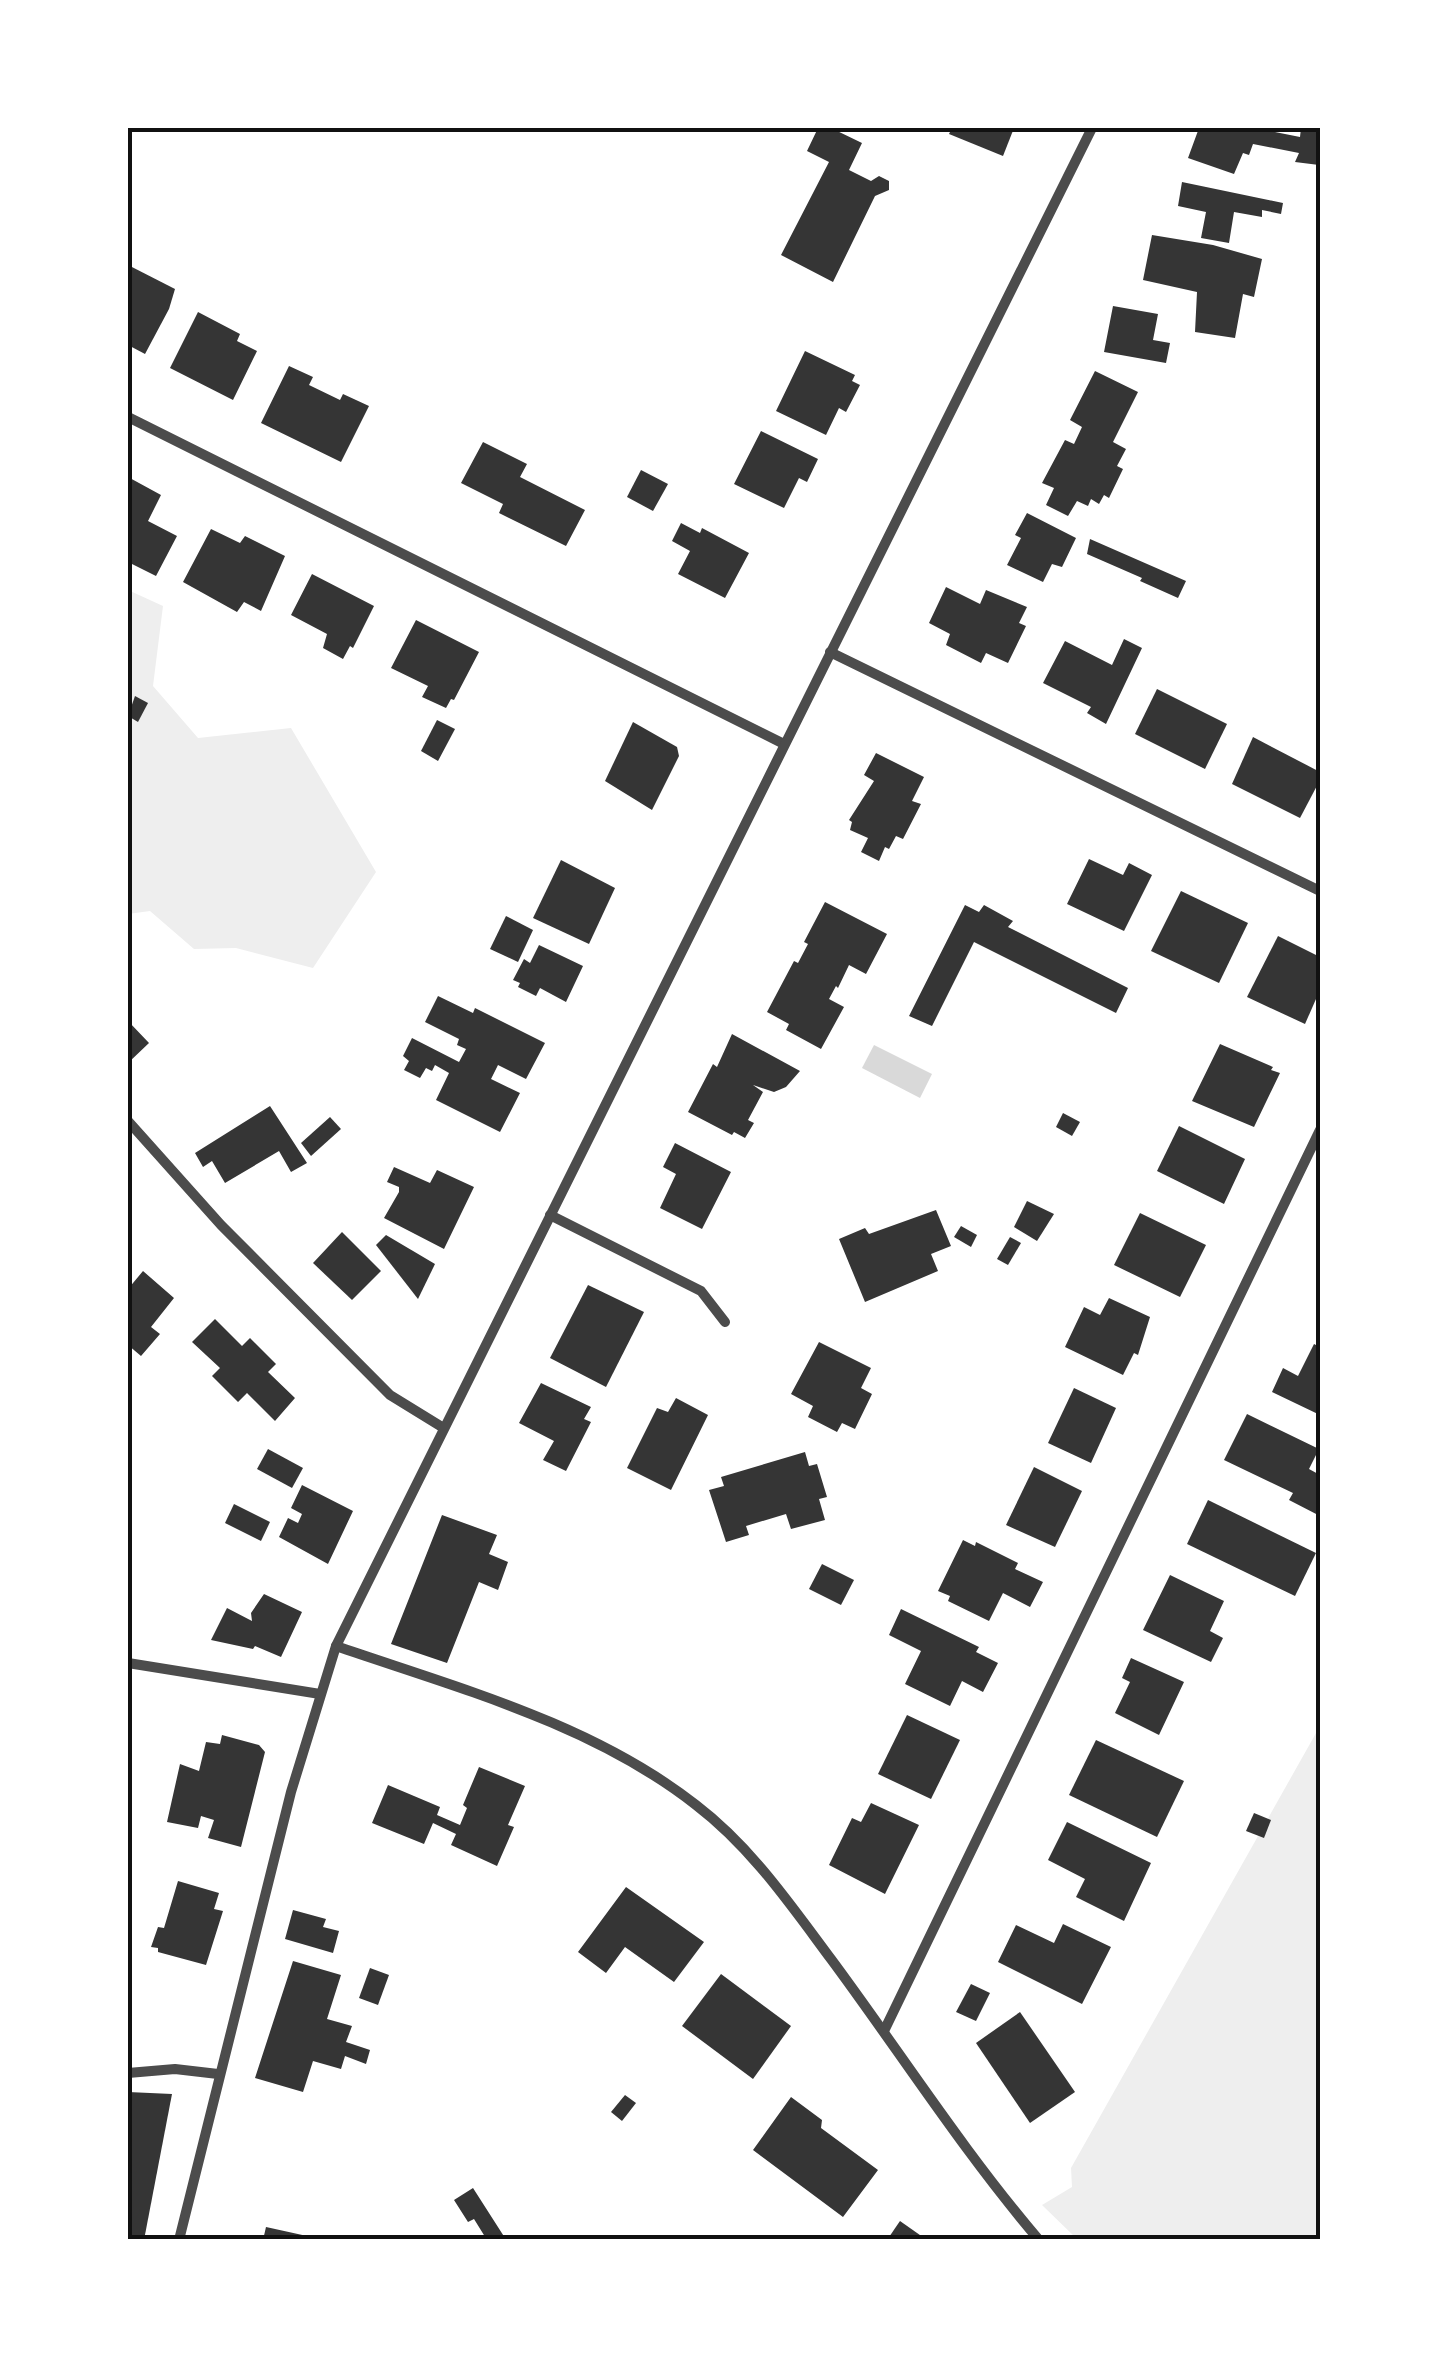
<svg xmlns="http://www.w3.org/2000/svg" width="1448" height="2367" font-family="'Titillium Web',sans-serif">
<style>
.green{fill:#eee}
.water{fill:#d9d9d9}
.building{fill:#353535}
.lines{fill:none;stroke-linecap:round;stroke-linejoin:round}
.minor{stroke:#4c4c4c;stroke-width:10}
.neatline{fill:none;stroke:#111;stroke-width:4}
</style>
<rect width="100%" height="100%" fill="#fff"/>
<g class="green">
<polygon points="128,590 163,606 153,686 198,738 291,728 376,872 313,968 236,948 194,949 150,911 128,914"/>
<polygon points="1320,1726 1320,2239 1077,2239 1042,2205 1072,2187 1071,2168"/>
</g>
<polygon class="water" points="874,1045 932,1074 920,1098 862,1068"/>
<g class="building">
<polygon points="818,128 831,128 862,143 849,170 871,181 879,176 889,181 889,190 875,196 833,282 781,255 829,162 807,151"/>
<polygon points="952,128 1014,128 1003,156 949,134"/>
<polygon points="1199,128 1228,130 1229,128 1255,128 1300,137 1301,128 1320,128 1319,165 1295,162 1299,153 1253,144 1249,155 1243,153 1234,174 1188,158"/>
<polygon points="1182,182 1283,203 1281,214 1262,210 1262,217 1234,212 1229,243 1201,238 1206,212 1178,206"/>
<polygon points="1152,235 1213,245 1262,259 1254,297 1243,294 1235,338 1195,332 1197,292 1143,280"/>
<polygon points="128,265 175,289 169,309 145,354 128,345"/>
<polygon points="1113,306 1158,314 1153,340 1170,343 1166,363 1104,352"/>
<polygon points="198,312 240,334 237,341 257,351 233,400 170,368"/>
<polygon points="805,351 855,375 852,381 860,385 846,412 839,408 826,435 776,411"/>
<polygon points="289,366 313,377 309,385 340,400 343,394 369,406 341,462 261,423"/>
<polygon points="1095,371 1138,392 1113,442 1126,449 1117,466 1123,469 1109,498 1104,495 1099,504 1091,499 1088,506 1077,501 1068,516 1046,505 1054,488 1042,483 1065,440 1074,444 1082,427 1070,420"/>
<polygon points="761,431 818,459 807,482 799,478 784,508 734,484"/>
<polygon points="483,442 527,464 520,477 585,510 566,546 499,513 503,504 461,483"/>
<polygon points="641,470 668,484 653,511 627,497"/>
<polygon points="128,477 161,495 148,521 177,536 156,576 128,562"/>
<polygon points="1027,513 1076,538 1062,567 1052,564 1043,582 1007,565 1021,538 1015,535"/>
<polygon points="681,523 700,533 702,528 749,553 725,598 678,574 690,551 672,541"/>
<polygon points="211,529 240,543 245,536 285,556 261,611 244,602 237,612 183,582"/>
<polygon points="1090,539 1186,581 1178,598 1140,581 1142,578 1087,554"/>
<polygon points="312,574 374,606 353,648 350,646 343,659 323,648 327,634 291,615"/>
<polygon points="946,587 980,604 986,590 1027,607 1019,623 1026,626 1008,663 986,653 981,663 946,645 950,634 929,623"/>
<polygon points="416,620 479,652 454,700 451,699 446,708 422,697 428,686 391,668"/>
<polygon points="1124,639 1142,648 1106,724 1087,713 1091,707 1043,683 1065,641 1112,665"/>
<polygon points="1157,689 1227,724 1205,769 1135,734"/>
<polygon points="135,696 148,703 138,722 128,716"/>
<polygon points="437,720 455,729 438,761 421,751"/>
<polygon points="633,722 677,747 679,756 652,810 605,781"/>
<polygon points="1253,737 1320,772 1320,780 1300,818 1232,784"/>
<polygon points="876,753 924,777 912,801 921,804 903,839 896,836 889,849 885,847 879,861 861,852 868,838 850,830 852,822 849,820 874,781 864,775"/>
<polygon points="1089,859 1123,875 1129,863 1152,875 1124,931 1067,904"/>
<polygon points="561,860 615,888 589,944 533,918"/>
<polygon points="1181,891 1248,923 1219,983 1151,951"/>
<polygon points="825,902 887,934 866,974 849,965 838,988 836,986 829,999 844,1007 821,1049 786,1030 789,1024 767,1012 794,961 798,963 808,944 804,942"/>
<polygon points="965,905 979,912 984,905 1013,921 1008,927 1128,988 1116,1013 974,942 932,1026 909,1016"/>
<polygon points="506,916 533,930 518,962 490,949"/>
<polygon points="1278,936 1320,957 1320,990 1305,1024 1247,997"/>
<polygon points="539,945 583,966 566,1002 540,988 536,996 518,987 520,983 513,980 524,959 530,963"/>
<polygon points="438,996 473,1013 475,1008 545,1043 526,1079 498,1065 491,1079 520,1093 500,1132 436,1100 449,1073 435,1065 432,1071 426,1068 420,1078 404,1070 409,1061 403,1056 412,1038 459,1062 466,1049 457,1045 459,1039 425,1022"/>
<polygon points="128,1015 132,1019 129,1022 149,1043 128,1063"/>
<polygon points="732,1034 800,1071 786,1087 774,1092 753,1085 763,1092 748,1120 754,1123 745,1138 734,1132 732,1135 688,1112 713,1064 717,1067"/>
<polygon points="1220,1044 1273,1067 1271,1070 1280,1073 1254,1127 1192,1101"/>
<polygon points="270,1106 307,1163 291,1172 279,1151 225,1183 212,1161 203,1167 195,1153"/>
<polygon points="1063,1113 1080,1122 1072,1136 1056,1127"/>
<polygon points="330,1117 341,1129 311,1156 301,1143"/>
<polygon points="1179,1126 1245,1159 1224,1204 1157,1171"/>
<polygon points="675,1143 731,1172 702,1229 660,1208 676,1174 663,1167"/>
<polygon points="394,1167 430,1183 437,1170 474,1187 444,1249 384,1218 399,1192 399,1187 387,1182"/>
<polygon points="1027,1201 1054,1214 1037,1241 1014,1227"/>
<polygon points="936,1210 951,1246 931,1254 938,1271 865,1302 839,1239 865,1228 869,1234"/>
<polygon points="1140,1213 1206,1245 1180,1297 1114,1265"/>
<polygon points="961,1226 977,1235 971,1247 954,1237"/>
<polygon points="342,1232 381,1271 352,1300 313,1263"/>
<polygon points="386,1235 435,1264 418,1299 376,1245"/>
<polygon points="1010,1237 1021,1243 1008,1265 997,1259"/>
<polygon points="143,1271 174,1298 151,1327 160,1334 141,1356 128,1345 128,1289"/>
<polygon points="588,1285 644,1312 606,1387 550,1358"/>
<polygon points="1109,1298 1150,1317 1138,1355 1134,1353 1123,1375 1065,1347 1084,1307 1100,1315"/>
<polygon points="215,1319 242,1346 250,1338 276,1364 268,1372 295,1398 275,1421 247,1393 238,1402 212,1376 220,1368 192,1342"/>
<polygon points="819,1342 871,1368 861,1388 872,1394 855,1429 842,1423 837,1432 808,1417 813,1406 791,1394"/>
<polygon points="1314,1344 1320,1347 1320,1415 1272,1392 1283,1368 1298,1376"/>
<polygon points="541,1383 591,1407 584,1419 591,1422 566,1471 543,1460 554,1441 519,1423"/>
<polygon points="1074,1388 1116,1408 1091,1463 1048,1443"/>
<polygon points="676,1398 708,1415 671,1490 627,1468 657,1408 668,1412"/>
<polygon points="1247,1414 1319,1449 1309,1469 1320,1475 1320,1516 1289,1500 1293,1493 1224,1460"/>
<polygon points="268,1449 303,1468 292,1488 257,1469"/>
<polygon points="805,1452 809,1466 817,1464 827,1497 819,1499 825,1520 791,1529 786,1514 746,1526 749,1535 726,1542 709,1490 724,1486 721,1477"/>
<polygon points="1034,1467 1082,1491 1055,1547 1006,1525"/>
<polygon points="302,1485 353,1511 328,1564 279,1537 288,1518 298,1523 302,1514 291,1508"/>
<polygon points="1208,1500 1316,1553 1295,1596 1187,1544"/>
<polygon points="234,1504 270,1522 261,1541 225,1523"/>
<polygon points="442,1515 497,1535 489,1554 508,1562 498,1590 479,1582 447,1663 391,1644"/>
<polygon points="963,1540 975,1546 976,1542 1018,1563 1015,1569 1043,1582 1030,1607 1003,1593 989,1621 948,1601 950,1596 938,1591"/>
<polygon points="822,1564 854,1580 841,1605 809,1589"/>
<polygon points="1170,1575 1224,1601 1210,1631 1223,1638 1211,1662 1143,1630"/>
<polygon points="264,1594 302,1612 281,1657 255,1646 253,1649 211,1640 227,1608 252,1621 251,1613"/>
<polygon points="901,1609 979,1647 976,1652 998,1663 983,1692 962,1681 950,1706 905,1684 921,1651 889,1635"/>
<polygon points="1131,1658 1184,1682 1159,1735 1115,1713 1130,1682 1122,1678"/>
<polygon points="907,1715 960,1740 931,1799 878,1774"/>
<polygon points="222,1735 259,1745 265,1752 241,1847 208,1838 214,1820 201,1816 198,1828 167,1822 180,1764 199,1771 206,1742 220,1744"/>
<polygon points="1096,1740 1184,1781 1157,1837 1069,1795"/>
<polygon points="479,1767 525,1786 508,1825 514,1827 497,1866 451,1845 456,1834 433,1823 424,1844 372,1823 388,1785 440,1807 437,1815 460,1825 467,1808 463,1805"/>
<polygon points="871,1803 919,1825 885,1894 829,1865 852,1818 861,1822"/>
<polygon points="1254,1813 1271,1820 1264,1838 1246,1831"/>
<polygon points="1067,1822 1151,1863 1124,1921 1076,1897 1085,1879 1048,1860"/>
<polygon points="178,1881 219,1893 214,1909 223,1911 206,1965 158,1952 158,1948 151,1947 158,1927 164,1928"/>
<polygon points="626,1887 704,1942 674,1982 625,1947 606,1973 578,1952"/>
<polygon points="293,1910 326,1919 323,1927 339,1931 333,1953 285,1939"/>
<polygon points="1063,1924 1111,1947 1082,2004 998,1962 1016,1925 1054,1943"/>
<polygon points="293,1961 341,1975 327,2019 352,2026 346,2042 370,2050 366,2064 345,2056 341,2069 313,2061 303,2092 255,2078"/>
<polygon points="370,1968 389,1975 378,2005 359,1998"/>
<polygon points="721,1974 791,2026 753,2079 682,2026"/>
<polygon points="971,1984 990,1993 976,2021 956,2012"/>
<polygon points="1020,2012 1075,2092 1030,2123 976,2043"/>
<polygon points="128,2092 172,2094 144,2240 128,2238"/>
<polygon points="625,2095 636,2103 622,2121 611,2112"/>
<polygon points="791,2097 822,2120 821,2128 878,2170 843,2217 753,2150"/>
<polygon points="473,2188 505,2238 501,2240 487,2240 474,2219 468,2222 454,2200"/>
<polygon points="900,2221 927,2240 887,2240"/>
<polygon points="266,2227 316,2238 316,2240 263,2240"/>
</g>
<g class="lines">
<g class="minor">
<polyline points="128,417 784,744"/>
<polyline points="830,652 1320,891"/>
<polyline points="128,1121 221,1225 390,1395 442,1427"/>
<polyline points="550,1215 701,1291 725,1322"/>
<path d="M336,1646c122,42 257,78 360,159 55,42 94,99 135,154 69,93 132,192 208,281"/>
<polyline points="128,1663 320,1694"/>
<polyline points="884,2031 1320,1130"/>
<polyline points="128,2073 175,2069 218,2074"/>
<polyline points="179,2240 291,1792 336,1646 1092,128"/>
</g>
</g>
<rect width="1448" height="2367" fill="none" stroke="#ffffff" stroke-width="260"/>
<rect x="130" y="130" width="1188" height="2107" class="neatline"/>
</svg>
